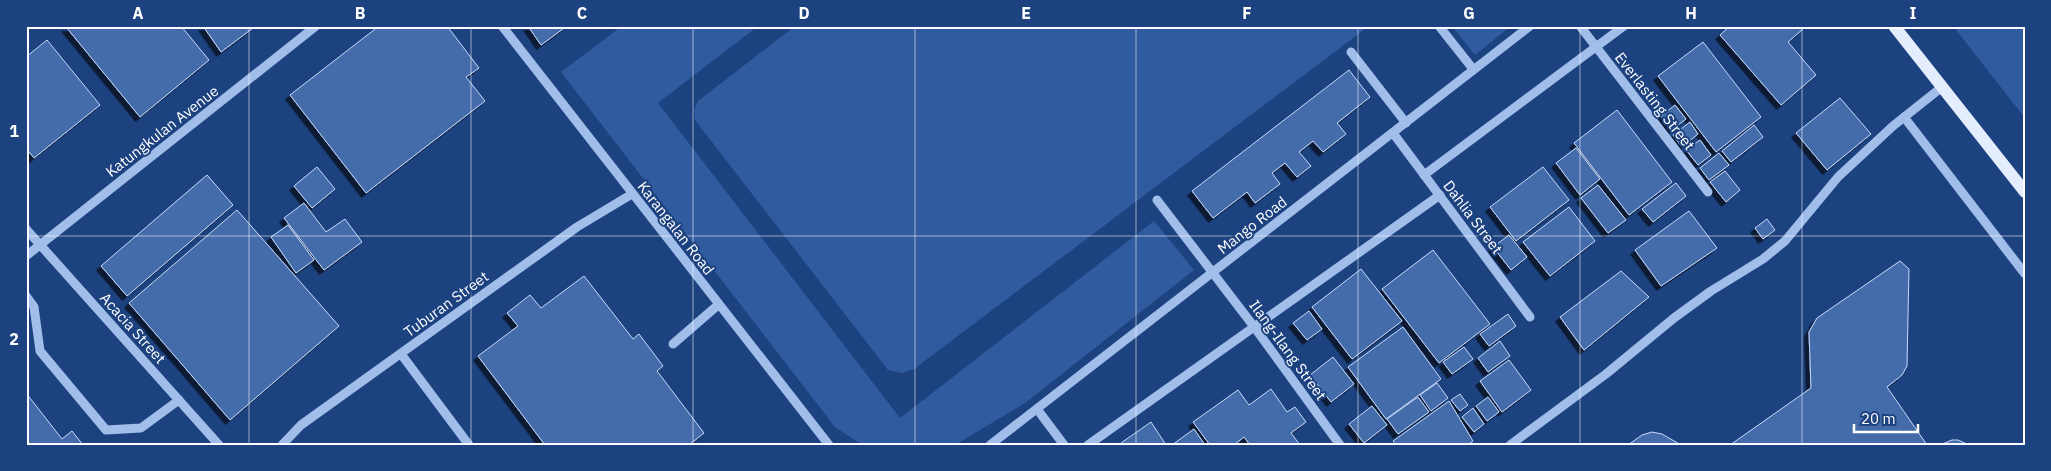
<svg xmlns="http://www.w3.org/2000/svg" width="2051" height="471" font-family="'IBM Plex Sans',sans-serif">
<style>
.green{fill:#315b9f}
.building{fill:#456caa;stroke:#c6d9f7;filter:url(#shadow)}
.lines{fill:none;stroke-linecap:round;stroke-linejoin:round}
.minor{stroke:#a1bde9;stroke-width:9}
.major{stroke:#e4edfe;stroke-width:12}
.grid{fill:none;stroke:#fff;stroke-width:1;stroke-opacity:0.55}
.labels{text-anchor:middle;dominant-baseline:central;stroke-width:4;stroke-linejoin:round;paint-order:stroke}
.street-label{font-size:15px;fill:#fff;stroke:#1d4280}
.neatline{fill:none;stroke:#fff;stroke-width:2}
.grid-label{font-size:16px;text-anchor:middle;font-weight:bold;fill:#fff}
</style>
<defs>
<filter id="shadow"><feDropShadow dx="-4.5" dy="4.5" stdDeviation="0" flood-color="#0009"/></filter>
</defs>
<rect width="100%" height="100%" fill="#1d4280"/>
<g class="green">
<polygon points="622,26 758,26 658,103 900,418 1154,221 1194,270 1025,403 955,445 862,445 835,427 561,72"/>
<polygon points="795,26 1369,26 914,369 902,373 888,370 695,120 694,110 698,101"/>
<polygon points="1452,26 1511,26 1475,55"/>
<path d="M1953,26h71c-2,31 1,61 1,92z"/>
</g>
<g class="building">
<polygon points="181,26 209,60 140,117 66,27"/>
<polygon points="203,26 252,26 253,28 221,52"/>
<polygon points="379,26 447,26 479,68 466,77 485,101 366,193 290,95"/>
<polygon points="528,26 567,26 541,45"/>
<polygon points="1730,26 1801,26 1803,29 1788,42 1816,75 1781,105 1720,35"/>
<polygon points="47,40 100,105 34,158 26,148 26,57"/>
<polygon points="1703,42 1761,117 1716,152 1658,76"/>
<polygon points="1349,70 1370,97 1337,123 1346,134 1323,152 1313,141 1299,152 1311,166 1297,177 1285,163 1272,173 1280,184 1255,203 1247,192 1213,218 1192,191"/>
<polygon points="1840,98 1871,134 1827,170 1796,133"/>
<polygon points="1675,105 1686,119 1672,130 1661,116"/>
<polygon points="1617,110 1672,182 1629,215 1574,143"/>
<polygon points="1690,122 1698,134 1682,147 1673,135"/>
<polygon points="1754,125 1763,137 1731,162 1722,151"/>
<polygon points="1700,140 1711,155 1698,165 1686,150"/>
<polygon points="1576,148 1600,179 1580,195 1556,163"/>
<polygon points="1719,153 1729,165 1709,180 1700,168"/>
<polygon points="317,167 335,189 312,208 294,186"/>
<polygon points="1543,167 1569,200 1516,241 1490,207"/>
<polygon points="1725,171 1740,190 1726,202 1710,182"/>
<polygon points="207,175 233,205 127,296 101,266"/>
<polygon points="1676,183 1686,196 1653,222 1642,209"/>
<polygon points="1598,185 1626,220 1608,233 1581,198"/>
<polygon points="304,203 326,232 345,219 362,242 324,270 284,218"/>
<polygon points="1569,207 1595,241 1550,276 1523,242"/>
<polygon points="237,210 339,326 230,420 129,303"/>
<polygon points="1689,211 1717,248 1661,286 1635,250"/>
<polygon points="1767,219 1775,230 1763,239 1755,228"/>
<polygon points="288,225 314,260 296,273 271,237"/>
<polygon points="1509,235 1527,257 1511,270 1493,247"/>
<polygon points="1433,250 1490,324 1439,363 1382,289"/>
<polygon points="1900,261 1909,269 1907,366 1902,375 1887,387 1927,445 1730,445 1811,388 1809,332 1817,318"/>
<polygon points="1361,269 1402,321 1352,359 1312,307"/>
<polygon points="1621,271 1649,297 1584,350 1560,317"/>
<polygon points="584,276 633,339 639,334 663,366 657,371 704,433 689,445 545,445 478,356 518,326 507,313 530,295 541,308"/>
<polygon points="1309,311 1322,329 1307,340 1293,323"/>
<polygon points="1508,314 1516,326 1489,346 1480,334"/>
<polygon points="1403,327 1441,379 1386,419 1348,367"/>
<polygon points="1500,341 1510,356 1488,372 1478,358"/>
<polygon points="1464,347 1473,359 1452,374 1443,362"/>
<polygon points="1333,357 1354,384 1331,402 1310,375"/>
<polygon points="1509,360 1531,390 1502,412 1480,381"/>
<polygon points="1437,383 1448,398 1431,411 1420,395"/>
<polygon points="1271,389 1287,412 1295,407 1306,422 1291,433 1300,445 1250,445 1244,437 1234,445 1210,445 1193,422 1238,390 1249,405"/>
<polygon points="26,393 62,439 72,431 83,445 26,445"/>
<polygon points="1460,394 1468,405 1460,411 1451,400"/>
<polygon points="1418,397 1429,412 1398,434 1387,419"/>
<polygon points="1488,397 1499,412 1487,421 1476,406"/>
<polygon points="1449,401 1473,441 1468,445 1396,445 1393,441"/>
<polygon points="1372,406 1387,425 1364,443 1349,424"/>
<polygon points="1473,408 1484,424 1474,432 1462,417"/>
<polygon points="1151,422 1166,445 1122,445 1121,443"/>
<polygon points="1194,429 1205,445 1172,445"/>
<polygon points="1652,432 1662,434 1681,445 1628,445 1642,435"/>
<polygon points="1952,440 1958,440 1969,445 1940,445"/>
</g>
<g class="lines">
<g class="minor">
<polyline points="502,26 829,445"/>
<polyline points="1439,26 1473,69"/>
<polyline points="1580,26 1708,192"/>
<polyline points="1351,52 1406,123"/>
<polyline points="1904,117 2025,274"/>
<polyline points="1393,133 1530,317"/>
<polyline points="1424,175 1624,26"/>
<polyline points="1157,200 1255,328 1340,445"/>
<polyline points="26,229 219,445"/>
<polyline points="26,256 316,26"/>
<polyline points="26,296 34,307 40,351 106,430 141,428 179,400"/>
<polyline points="673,344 718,305"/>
<polyline points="401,354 469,445"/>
<polyline points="1037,409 1064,445"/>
<polyline points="282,445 301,425 577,227 632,194"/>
<polyline points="990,445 1530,26"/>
<polyline points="1088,445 1440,195"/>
<polyline points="1510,445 1606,374 1674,318 1711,291 1763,259 1785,241 1838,177 1893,126 1942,87"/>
</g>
<polyline class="major" points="1894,26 2025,192"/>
</g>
<path class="grid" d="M249,26v419M471,26v419M693,26v419M915,26v419M1136,26v419M1358,26v419M1580,26v419M1802,26v419M26,236h1999"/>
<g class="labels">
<g class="street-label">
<text transform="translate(1655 101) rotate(52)">Everlasting Street</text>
<text transform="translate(162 131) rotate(-38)">Katungkulan Avenue</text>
<text transform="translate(1473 217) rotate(53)">Dahlia Street</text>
<text transform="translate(1252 225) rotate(-38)">Mango Road</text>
<text transform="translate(676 228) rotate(52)">Karangalan Road</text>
<text transform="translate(446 304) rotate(-36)">Tuburan Street</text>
<text transform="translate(133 328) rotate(48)">Acacia Street</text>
<text transform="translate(1288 350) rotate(54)">Ilang-Ilang Street</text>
</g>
</g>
<rect width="2051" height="471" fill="none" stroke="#1d4280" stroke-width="55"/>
<path d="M1854 424v8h64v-8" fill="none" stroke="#ffffff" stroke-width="2.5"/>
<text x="1861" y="424" font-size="15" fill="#ffffff" stroke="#1d4280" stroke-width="4" paint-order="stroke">20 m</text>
<rect x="28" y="28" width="1996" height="416" class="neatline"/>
<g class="grid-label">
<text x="138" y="19">A</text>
<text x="360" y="19">B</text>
<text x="582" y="19">C</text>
<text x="804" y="19">D</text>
<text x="1026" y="19">E</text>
<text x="1247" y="19">F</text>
<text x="1469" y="19">G</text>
<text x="1691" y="19">H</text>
<text x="1913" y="19">I</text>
<text x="14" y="137">1</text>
<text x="14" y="345">2</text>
</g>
</svg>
